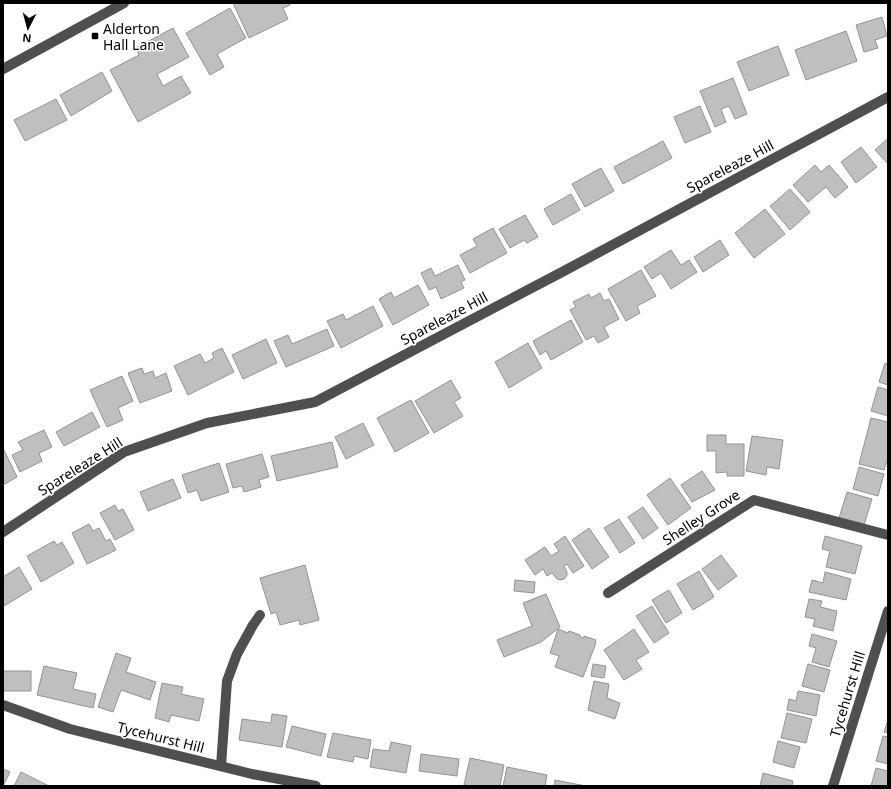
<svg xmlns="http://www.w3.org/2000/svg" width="891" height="789" font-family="'Noto Sans',sans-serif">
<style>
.building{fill:#bfbfbf;stroke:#939393}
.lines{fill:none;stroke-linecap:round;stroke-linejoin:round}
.minor{stroke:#4f4f4f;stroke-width:10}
.poi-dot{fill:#000;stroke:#fff;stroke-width:1.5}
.labels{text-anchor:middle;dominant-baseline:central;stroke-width:3;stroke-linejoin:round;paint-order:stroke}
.poi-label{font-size:14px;fill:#000;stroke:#fff;text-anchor:start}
.street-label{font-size:14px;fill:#000;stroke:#fff}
</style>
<rect width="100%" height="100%" fill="#fff"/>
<g class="building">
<polygon points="233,3 289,3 290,5 283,8 288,19 249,38"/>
<polygon points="230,8 246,38 217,54 224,67 210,75 186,33"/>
<polygon points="882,17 887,36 875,40 878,48 864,52 856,25"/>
<polygon points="173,28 189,57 157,74 163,86 181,76 191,93 138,122 110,70 139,55 136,48"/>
<polygon points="846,31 857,61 806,80 795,50"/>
<polygon points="778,46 789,75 749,91 737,62"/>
<polygon points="102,72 112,91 71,116 60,95"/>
<polygon points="733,78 747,114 735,119 729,106 721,109 726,122 715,127 700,91"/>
<polygon points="56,99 67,120 25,141 14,120"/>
<polygon points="700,106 711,132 685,143 674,117"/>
<polygon points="888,138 888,164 875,150"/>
<polygon points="663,141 672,158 623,184 614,167"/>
<polygon points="861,147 877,167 856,183 841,162"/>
<polygon points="815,165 821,172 829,165 848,187 835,198 826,187 808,202 793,185"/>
<polygon points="601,168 614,191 585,207 572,184"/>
<polygon points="790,189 810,212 790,230 770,206"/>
<polygon points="571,194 580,210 553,225 544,209"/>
<polygon points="765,209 785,234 754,258 735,233"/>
<polygon points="525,215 538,237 527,243 524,240 510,248 499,229"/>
<polygon points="493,228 507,253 470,273 460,255 477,246 473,239"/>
<polygon points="720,240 729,255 703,272 694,257"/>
<polygon points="671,250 681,265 689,260 697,272 671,289 661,273 652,279 644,267"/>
<polygon points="458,265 465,280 461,282 464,288 441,299 436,287 429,290 421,273 431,268 435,276"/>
<polygon points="641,270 656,296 637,306 640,313 626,321 608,289"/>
<polygon points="418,285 429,305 393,325 379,299 391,292 394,298"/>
<polygon points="600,293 604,301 609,299 619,319 604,327 609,337 598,343 594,336 586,340 570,310 576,307 573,302 589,294 591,298"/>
<polygon points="373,306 383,326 341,348 327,321 343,314 346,320"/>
<polygon points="571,320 583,342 551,360 546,351 540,355 533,341"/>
<polygon points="327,329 334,346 286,367 274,341 288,335 292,344"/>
<polygon points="266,339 277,363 243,379 232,355"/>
<polygon points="528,343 542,368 509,388 495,362"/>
<polygon points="222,348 234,372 188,395 174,366 200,354 205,363 214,358 212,353"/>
<polygon points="885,363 888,364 888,385 879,382"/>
<polygon points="142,368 144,374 153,371 155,378 166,373 172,391 140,403 128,373"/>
<polygon points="122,376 133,401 118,408 123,420 107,427 90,390"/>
<polygon points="451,380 461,398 454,402 463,416 434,433 415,401"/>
<polygon points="878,387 888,390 888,416 871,411"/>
<polygon points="411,400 429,433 395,452 377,418"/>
<polygon points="92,412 100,427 64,446 56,432"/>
<polygon points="871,418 888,422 888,457 884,470 859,464"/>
<polygon points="363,423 374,445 346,459 335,437"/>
<polygon points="44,430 52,447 39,453 42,461 20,472 12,455 23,450 18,442"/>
<polygon points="707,435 726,435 726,444 744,444 744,476 727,476 727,472 716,473 716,451 707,451"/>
<polygon points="752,436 783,440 779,469 767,467 766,475 746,471"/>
<polygon points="332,442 338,467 277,481 271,456"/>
<polygon points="4,450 17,477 3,485 3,451"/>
<polygon points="262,454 269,477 259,480 261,487 244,492 242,486 233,488 226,464"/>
<polygon points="219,463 229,492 201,501 197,490 188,493 182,475"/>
<polygon points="859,467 884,474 878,496 853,489"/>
<polygon points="702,471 715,490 692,502 681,485"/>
<polygon points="670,478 691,508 668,525 647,495"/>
<polygon points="173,479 181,498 148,511 140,492"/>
<polygon points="847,492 872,499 864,525 839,518"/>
<polygon points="115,505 118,511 123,509 134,530 115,540 100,513"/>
<polygon points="643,507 658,528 643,539 628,517"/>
<polygon points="619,519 635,543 620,553 604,528"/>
<polygon points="89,524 93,531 99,528 106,541 110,539 116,550 87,564 72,533"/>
<polygon points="589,528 609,557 592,569 572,540"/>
<polygon points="565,536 584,566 573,573 567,564 564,566 567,572 567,575 566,577 564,579 560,580 557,579 552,573 547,576 543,569 535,575 525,560 545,547 551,556 559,551 554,544"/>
<polygon points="825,536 862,546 855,574 826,567 830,551 822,549"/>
<polygon points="54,541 57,545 62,542 74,563 41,582 27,556"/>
<polygon points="721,555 737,576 718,590 702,569"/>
<polygon points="305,565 319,620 300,625 299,620 280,625 276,612 271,614 260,578"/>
<polygon points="19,567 32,589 4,606 3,604 3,577"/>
<polygon points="699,571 714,597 693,610 677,584"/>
<polygon points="825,572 851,579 846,600 809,592 812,580 823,583"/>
<polygon points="515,580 535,582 534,593 514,591"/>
<polygon points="669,590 682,613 666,623 652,600"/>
<polygon points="546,594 560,627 541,642 504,657 497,640 532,626 523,603"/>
<polygon points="809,599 822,601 820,607 837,611 833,631 813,626 815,619 805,617"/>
<polygon points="652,606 669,633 654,643 636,616"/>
<polygon points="558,629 568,633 569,631 580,635 580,637 584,638 584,636 596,640 595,642 596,643 583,677 555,667 559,656 550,653"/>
<polygon points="634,629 649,652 636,660 642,669 624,680 604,650"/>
<polygon points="812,634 837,641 829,667 812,662 816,648 809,646"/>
<polygon points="116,653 131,658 126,672 156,682 150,700 121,690 113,712 98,707"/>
<polygon points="593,664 606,666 604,678 591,676"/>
<polygon points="808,664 830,670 824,692 802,686"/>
<polygon points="44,666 77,673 73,689 96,694 93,708 37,695"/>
<rect x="3" y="671" width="28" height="20"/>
<polygon points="594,681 609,684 607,698 620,703 615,719 588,710"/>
<polygon points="162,683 183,687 181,694 204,699 199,721 171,715 169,722 155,718"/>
<polygon points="798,691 820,695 816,716 787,710 789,699 796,701"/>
<polygon points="787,713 812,719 806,743 781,738"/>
<polygon points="272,714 287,716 282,747 239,740 242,719 271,723"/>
<polygon points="888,720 888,733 884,732"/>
<polygon points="292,726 326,734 321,756 286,747"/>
<polygon points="333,733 371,740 368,759 354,756 353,762 327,757"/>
<polygon points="883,736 888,737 888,764 876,761"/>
<polygon points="778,741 800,747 794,768 773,762"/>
<polygon points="391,742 411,746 406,773 370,767 373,749 389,751"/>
<polygon points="421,754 459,759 457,776 419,771"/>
<polygon points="470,758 504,765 500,786 470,786 464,785"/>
<polygon points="507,767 547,775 545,786 503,786"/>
<polygon points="876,768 888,771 888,786 871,786"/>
<polygon points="3,769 10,772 3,786"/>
<polygon points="21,772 49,786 14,786"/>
<polygon points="763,773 793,781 792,786 760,786"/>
<polygon points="555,780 586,786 554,786"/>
</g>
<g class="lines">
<g class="minor">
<polyline points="3,69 124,3"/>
<polyline points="3,532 124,452 207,423 315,402 564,271 888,97"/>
<polyline points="608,593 754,500 888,535"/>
<polyline points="3,705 70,729 252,774 316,786"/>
<polyline points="221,766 227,681 237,654 253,625 260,615"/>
<polyline points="833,786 888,611"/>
</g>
</g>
<rect class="poi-dot" x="91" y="32" width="8" height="8" rx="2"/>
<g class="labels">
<g class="poi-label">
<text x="103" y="28">Alderton<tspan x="103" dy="16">Hall Lane</tspan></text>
</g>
<g class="street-label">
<text transform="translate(730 166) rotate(-28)">Spareleaze Hill</text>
<text transform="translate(444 318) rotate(-28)">Spareleaze Hill</text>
<text transform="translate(80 466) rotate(-32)">Spareleaze Hill</text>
<text transform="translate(701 517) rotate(-33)">Shelley Grove</text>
<text transform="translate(847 694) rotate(-73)">Tycehurst Hill</text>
<text transform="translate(161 737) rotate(14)">Tycehurst Hill</text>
</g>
</g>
<rect width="891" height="789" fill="none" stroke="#000000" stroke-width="8"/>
<g transform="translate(28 28) rotate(186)" stroke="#ffffff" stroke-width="3" paint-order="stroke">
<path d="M0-3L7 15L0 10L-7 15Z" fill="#000000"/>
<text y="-6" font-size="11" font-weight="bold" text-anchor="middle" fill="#000000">N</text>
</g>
</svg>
